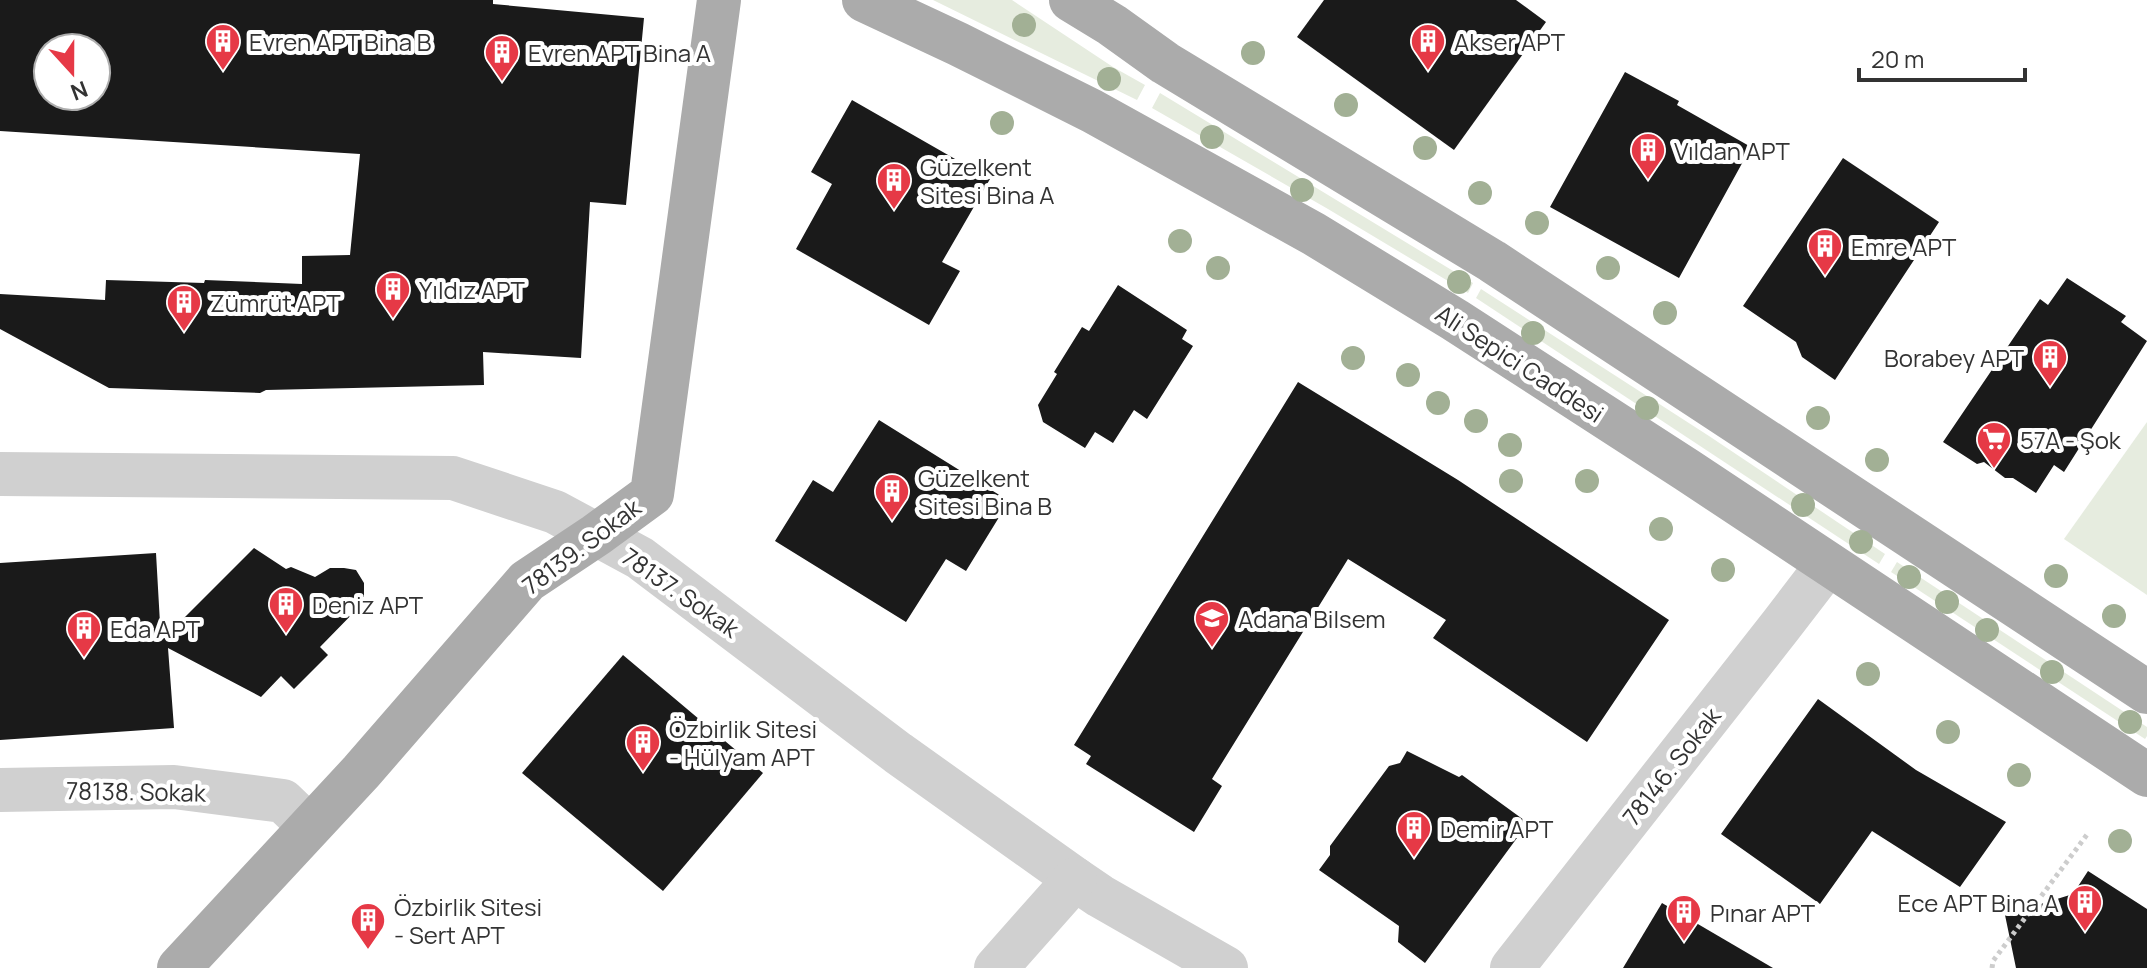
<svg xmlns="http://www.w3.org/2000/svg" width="2147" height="968" font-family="Manrope,sans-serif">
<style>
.green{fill:#e6ecdf}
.building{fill:#1a1a1a;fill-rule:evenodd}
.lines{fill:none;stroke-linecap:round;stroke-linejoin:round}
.path{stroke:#cdcdcd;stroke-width:5;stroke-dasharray:4 4;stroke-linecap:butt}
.minor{stroke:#d0d0d0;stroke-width:44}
.major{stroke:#ababab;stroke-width:44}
.tree{fill:#a2b095}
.labels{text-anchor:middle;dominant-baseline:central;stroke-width:8;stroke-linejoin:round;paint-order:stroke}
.poi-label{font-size:24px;fill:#333;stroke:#fff;text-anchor:start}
.street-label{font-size:24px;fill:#333;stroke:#fff}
</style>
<rect width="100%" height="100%" fill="#fff"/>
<g class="green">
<polygon points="933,0 1012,0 1113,67 1145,85 1137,100"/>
<polygon points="1160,93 1473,283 1468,293 1328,209 1152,108"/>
<polygon points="1481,289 1709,436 1885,554 1879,564 1476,298"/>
<polygon points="2147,422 2147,595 2064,539"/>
<polygon points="1897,562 2147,727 2147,736 2145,739 1891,572"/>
</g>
<g class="building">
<path d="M0,0h493v4l151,14 -18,187 -36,-3 -9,156 -98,-6 1,33 -218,5 -6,3 -151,-5 -109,-59v-35l105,6 1,-20 98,3 1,-3 97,4v-28l48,-1 10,-101 -360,-23zM48,48h48v48h-48z"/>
<polygon points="1324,0 1516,0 1546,22 1454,150 1297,37"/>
<polygon points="1625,72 1679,101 1677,105 1751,147 1679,278 1550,207"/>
<polygon points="852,100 990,179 942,262 960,271 929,325 796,249 832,184 811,172"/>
<polygon points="1843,158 1939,222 1835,380 1802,357 1796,342 1743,306"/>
<polygon points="2067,278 2126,316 2121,322 2147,341 2064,472 2054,465 2036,493 2013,478 2005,478 1984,462 1977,464 1943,442 2040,299 2048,305"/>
<polygon points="1118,285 1187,330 1182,339 1193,346 1147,419 1134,410 1113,443 1095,432 1085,448 1043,422 1038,405 1057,374 1054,372 1082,327 1089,331"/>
<polygon points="1298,382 1458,480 1669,620 1587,742 1433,638 1446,620 1348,559 1212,779 1222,786 1194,832 1086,764 1091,756 1074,745"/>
<polygon points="879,420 1009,501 966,571 946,559 906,622 775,541 813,480 833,492"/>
<polygon points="254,548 286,569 291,567 315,577 330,568 344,568 356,570 364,583 364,602 320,647 328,655 294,689 281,676 261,697 168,648 174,728 0,740 0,563 156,553 161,641"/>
<polygon points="623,655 763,773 663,891 522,773"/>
<polygon points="1818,699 1916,770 2006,822 1960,887 1872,831 1820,904 1721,834"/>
<polygon points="1407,751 1459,777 1462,775 1528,823 1425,963 1398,942 1399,926 1319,870 1330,855 1330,846 1389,766 1400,763"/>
<polygon points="2088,871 2147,909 2147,968 2016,968 2005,915 2073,894"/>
<polygon points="1662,903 1773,968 1623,968"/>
</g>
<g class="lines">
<polyline class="path" points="1992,968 1993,961 2089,832"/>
<g class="minor">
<polyline points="0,474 453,478 555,512 640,558 898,753 1075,879 1100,896 1226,968"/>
<polyline points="0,790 174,787 283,801 309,826"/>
<polyline points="996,968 1075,879"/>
<polyline points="1512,968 1782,624 1828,564"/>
</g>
<g class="major">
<polyline points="864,0 958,44 1092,111 1314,234 1455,320 1687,470 2147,775"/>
<polyline points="1071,0 1112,25 1165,63 1492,261 2147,692"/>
<polyline points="179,968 361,772 527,581 596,535 652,494 719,0"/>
</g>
</g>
<g class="tree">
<circle cx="1024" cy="25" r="12"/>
<circle cx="1253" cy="53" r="12"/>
<circle cx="1109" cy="79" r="12"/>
<circle cx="1346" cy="105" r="12"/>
<circle cx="1002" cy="123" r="12"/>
<circle cx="1212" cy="137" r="12"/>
<circle cx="1425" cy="148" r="12"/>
<circle cx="1302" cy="190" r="12"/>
<circle cx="1480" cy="193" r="12"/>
<circle cx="1537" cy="223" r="12"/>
<circle cx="1180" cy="241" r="12"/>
<circle cx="1218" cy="268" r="12"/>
<circle cx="1608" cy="268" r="12"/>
<circle cx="1459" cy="282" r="12"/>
<circle cx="1665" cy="313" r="12"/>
<circle cx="1533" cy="333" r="12"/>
<circle cx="1353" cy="358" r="12"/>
<circle cx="1408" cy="375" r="12"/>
<circle cx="1438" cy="403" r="12"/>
<circle cx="1647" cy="408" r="12"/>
<circle cx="1818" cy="418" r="12"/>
<circle cx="1476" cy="421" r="12"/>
<circle cx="1510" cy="445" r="12"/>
<circle cx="1877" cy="460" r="12"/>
<circle cx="1511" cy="481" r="12"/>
<circle cx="1587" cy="481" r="12"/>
<circle cx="1803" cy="505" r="12"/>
<circle cx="1661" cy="529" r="12"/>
<circle cx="1861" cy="542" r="12"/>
<circle cx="1723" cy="570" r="12"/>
<circle cx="2056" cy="576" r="12"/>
<circle cx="1909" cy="577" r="12"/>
<circle cx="1947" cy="602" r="12"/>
<circle cx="2114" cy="616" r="12"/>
<circle cx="1987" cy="630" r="12"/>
<circle cx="2052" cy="672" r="12"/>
<circle cx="1868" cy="674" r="12"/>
<circle cx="2130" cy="722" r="12"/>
<circle cx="1948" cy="732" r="12"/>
<circle cx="2019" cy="775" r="12"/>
<circle cx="2120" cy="841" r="12"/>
</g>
<defs>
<g id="building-pin" transform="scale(1.8)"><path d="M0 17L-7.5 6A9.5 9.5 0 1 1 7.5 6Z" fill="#e63946" stroke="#fff"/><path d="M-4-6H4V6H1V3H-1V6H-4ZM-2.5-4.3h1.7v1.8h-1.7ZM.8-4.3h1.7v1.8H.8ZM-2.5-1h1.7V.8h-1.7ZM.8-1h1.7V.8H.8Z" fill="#fff"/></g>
<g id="supermarket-pin" transform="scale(1.8)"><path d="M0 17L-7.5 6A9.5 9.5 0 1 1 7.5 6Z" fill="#e63946" stroke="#fff"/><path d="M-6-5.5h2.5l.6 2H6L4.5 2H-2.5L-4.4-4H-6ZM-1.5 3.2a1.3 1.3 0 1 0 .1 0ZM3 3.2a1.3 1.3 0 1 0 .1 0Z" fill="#fff"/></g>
<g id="school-pin" transform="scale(1.8)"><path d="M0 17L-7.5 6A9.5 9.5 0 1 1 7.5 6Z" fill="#e63946" stroke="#fff"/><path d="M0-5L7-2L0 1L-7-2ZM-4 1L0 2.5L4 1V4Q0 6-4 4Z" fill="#fff"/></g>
</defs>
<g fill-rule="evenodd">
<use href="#building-pin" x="223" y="41"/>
<use href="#building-pin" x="1428" y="41"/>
<use href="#building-pin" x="502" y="52"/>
<use href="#building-pin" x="1648" y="150"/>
<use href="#building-pin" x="894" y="180"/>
<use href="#building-pin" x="1825" y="246"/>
<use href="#building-pin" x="393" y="289"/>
<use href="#building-pin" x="184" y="302"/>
<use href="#building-pin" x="2050" y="357"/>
<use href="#supermarket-pin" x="1994" y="439"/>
<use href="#building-pin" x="892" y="491"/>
<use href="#building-pin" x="286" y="604"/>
<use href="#school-pin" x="1212" y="618"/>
<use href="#building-pin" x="84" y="628"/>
<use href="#building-pin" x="643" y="742"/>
<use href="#building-pin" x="1414" y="828"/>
<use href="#building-pin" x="2085" y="902"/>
<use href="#building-pin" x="1684" y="912"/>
<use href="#building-pin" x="368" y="920"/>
</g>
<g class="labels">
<g class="poi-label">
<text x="249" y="41">Evren APT Bina B</text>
<text x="1454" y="41">Akser APT</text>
<text x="528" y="52">Evren APT Bina A</text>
<text x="1674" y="150">Vıldan APT</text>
<text x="920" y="166">Güzelkent<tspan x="920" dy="28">Sitesi Bina A</tspan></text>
<text x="1851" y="246">Emre APT</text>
<text x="419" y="289">Yıldız APT</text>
<text x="210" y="302">Zümrüt APT</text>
<text x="2024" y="357" text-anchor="end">Borabey APT</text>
<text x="2020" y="439">57A - Şok</text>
<text x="918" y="477">Güzelkent<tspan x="918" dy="28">Sitesi Bina B</tspan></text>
<text x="312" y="604">Deniz APT</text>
<text x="1238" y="618">Adana Bilsem</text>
<text x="110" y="628">Eda APT</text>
<text x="669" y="728">Özbirlik Sitesi<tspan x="669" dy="28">- Hülyam APT</tspan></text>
<text x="1440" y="828">Demir APT</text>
<text x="2059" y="902" text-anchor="end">Ece APT Bina A</text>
<text x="394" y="906">Özbirlik Sitesi<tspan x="394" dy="28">- Sert APT</tspan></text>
<text x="1710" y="912">Pınar APT</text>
</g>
<g class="street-label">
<text transform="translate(1520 363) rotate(33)">Ali Sepici Caddesi</text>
<text transform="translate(581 546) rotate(-37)">78139. Sokak</text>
<text transform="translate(681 592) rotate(35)">78137. Sokak</text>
<text transform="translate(1671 766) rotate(-52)">78146. Sokak</text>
<text transform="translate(136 791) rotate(1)">78138. Sokak</text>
</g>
</g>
<g transform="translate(72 72) rotate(159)"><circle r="38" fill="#ffffff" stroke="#adadad" stroke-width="2"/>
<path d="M0-6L14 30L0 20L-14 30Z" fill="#e63946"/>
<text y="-12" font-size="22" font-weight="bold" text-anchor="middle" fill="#333333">N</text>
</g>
<path d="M1859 68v12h166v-12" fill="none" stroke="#333333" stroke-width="4"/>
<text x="1871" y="68" font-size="24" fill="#333333" stroke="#ffffff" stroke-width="6" paint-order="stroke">20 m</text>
</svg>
